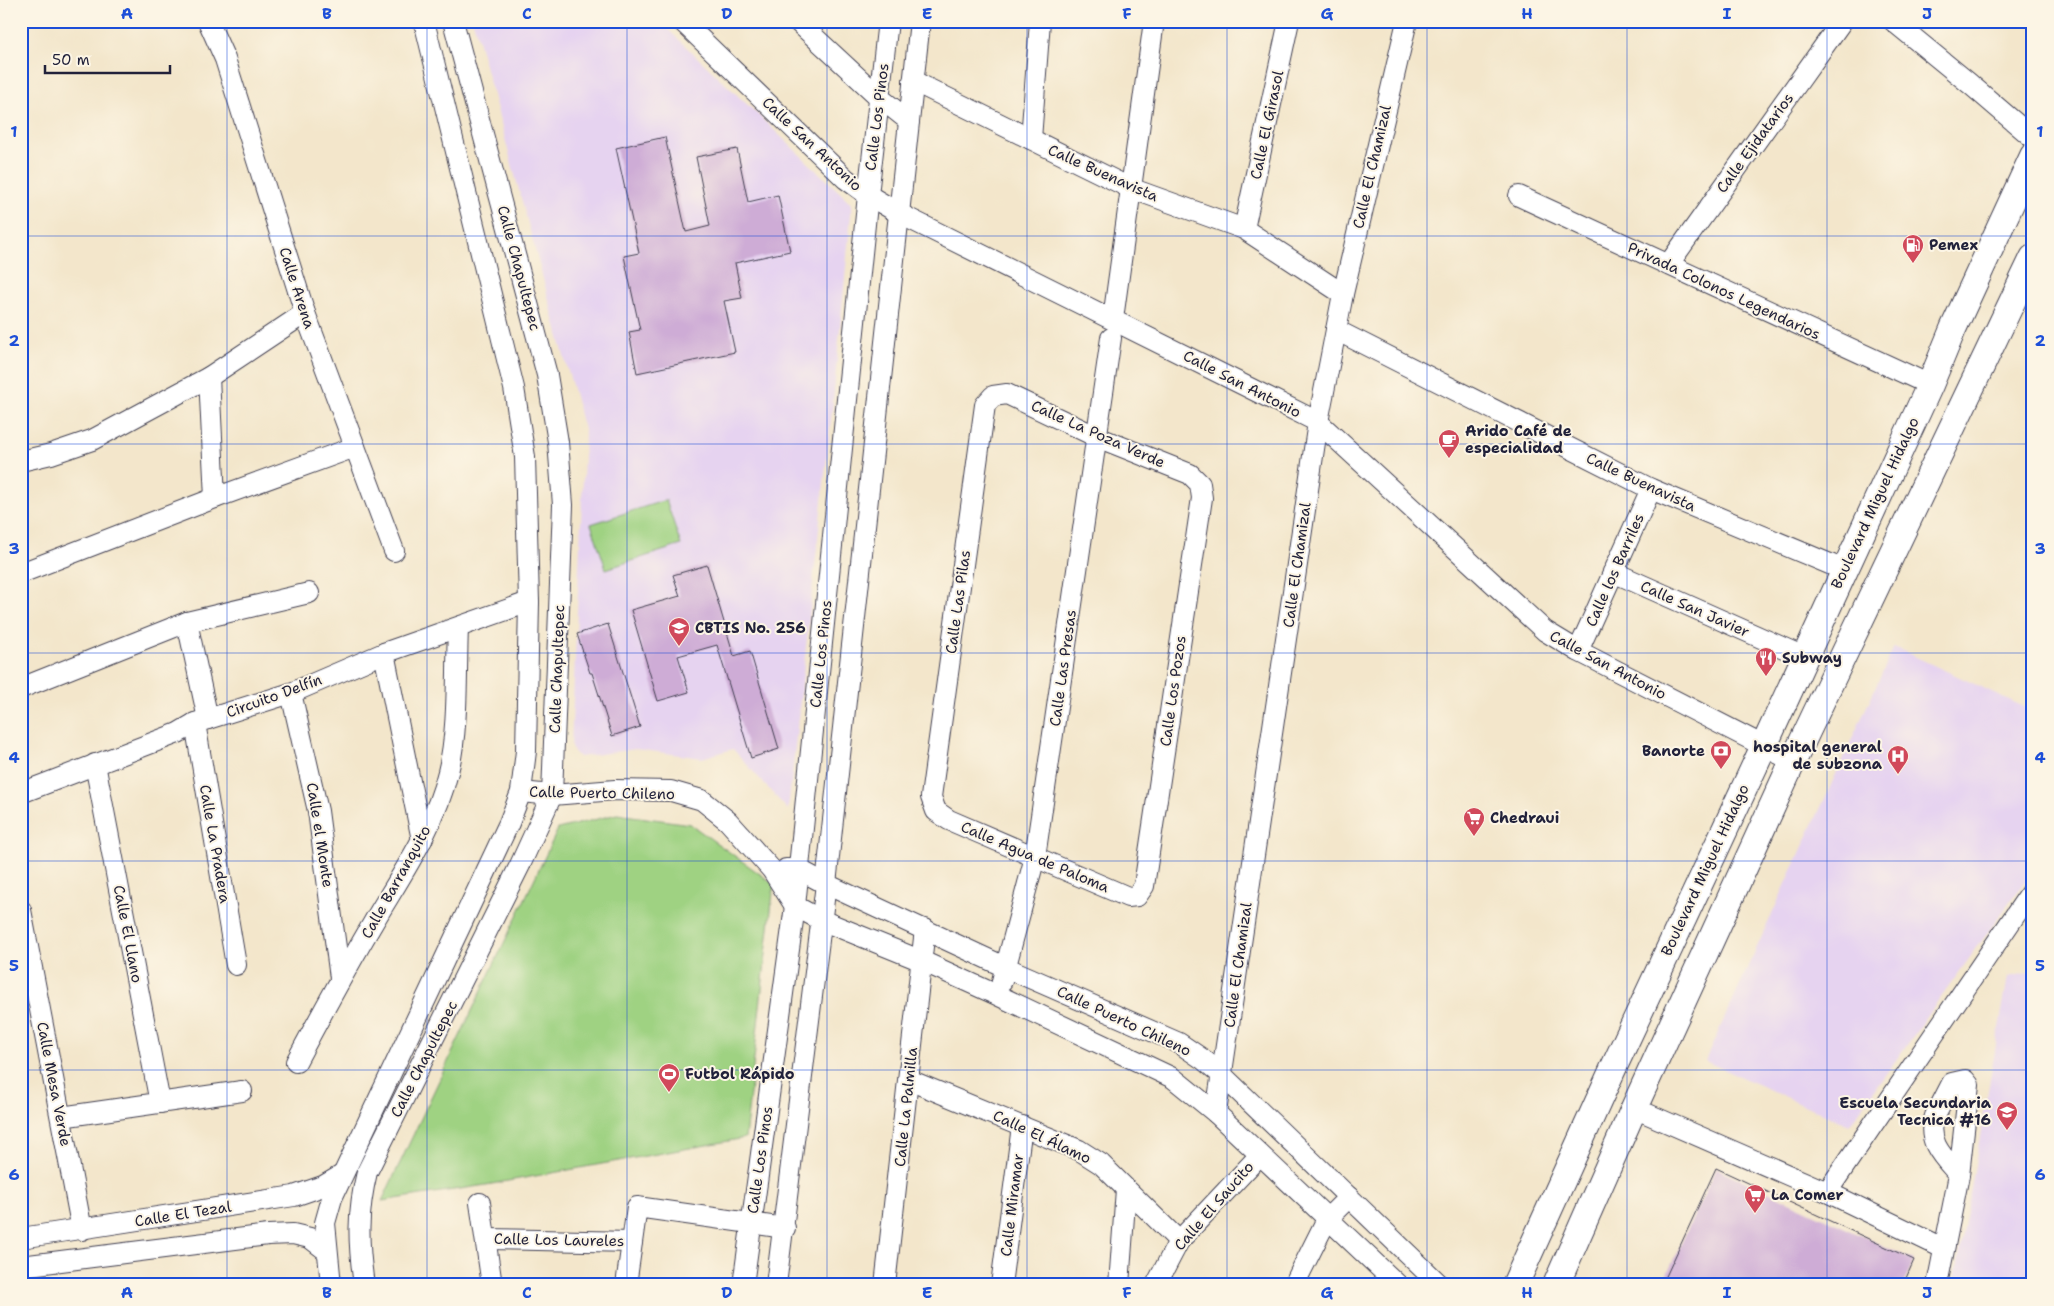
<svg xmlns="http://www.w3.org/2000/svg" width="2054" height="1306" font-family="'Shantell Sans',sans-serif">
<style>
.built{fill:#e6d3f0}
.green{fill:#9fd282;stroke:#607a5e}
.building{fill:#ceacd6}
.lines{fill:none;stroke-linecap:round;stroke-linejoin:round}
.minor-casing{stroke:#413f51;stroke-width:22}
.major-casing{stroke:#413f51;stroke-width:28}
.minor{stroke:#fff;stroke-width:20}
.major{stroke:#fff;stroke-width:26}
.grid{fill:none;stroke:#1d4ed8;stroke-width:1;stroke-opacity:0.55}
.labels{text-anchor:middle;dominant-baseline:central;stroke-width:4;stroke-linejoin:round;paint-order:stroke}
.street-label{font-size:15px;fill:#22223b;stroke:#fcf5e5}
.poi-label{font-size:15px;font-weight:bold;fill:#22223b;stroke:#fcf5e5;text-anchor:start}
.neatline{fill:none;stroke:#1d4ed8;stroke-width:2}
.grid-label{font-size:16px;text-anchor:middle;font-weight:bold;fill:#1d4ed8}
</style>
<rect width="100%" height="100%" fill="#fcf5e5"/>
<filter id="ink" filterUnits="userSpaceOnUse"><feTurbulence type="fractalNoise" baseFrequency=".02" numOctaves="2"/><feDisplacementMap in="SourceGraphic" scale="10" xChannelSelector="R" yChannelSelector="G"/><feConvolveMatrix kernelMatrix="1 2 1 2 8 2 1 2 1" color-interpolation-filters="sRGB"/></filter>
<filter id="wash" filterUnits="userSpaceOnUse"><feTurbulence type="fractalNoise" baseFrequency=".0096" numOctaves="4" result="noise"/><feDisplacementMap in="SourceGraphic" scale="20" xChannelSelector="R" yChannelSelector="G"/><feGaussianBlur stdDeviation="1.12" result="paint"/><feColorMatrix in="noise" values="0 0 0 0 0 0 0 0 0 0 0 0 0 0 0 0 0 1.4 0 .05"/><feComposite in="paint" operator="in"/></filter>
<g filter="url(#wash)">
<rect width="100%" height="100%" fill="#f3e6cb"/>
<g class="built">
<polygon points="473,21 659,21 852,204 833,401 788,810 733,749 702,758 636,749 579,757 571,748 585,433"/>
<polygon points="1894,647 2033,711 2033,870 1849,1125 1705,1061"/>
<polygon points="2033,972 2033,1285 1954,1285 2008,977"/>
</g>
<g class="green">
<polygon points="666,500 681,545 606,569 591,524"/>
<polygon points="617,814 690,824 774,884 745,1138 486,1185 382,1201 558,829"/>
</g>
<g id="blocks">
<g class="building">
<polygon points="665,137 686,232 710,226 696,157 737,149 748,202 778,195 790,251 735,263 742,298 724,301 735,352 637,373 629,332 640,330 624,256 639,253 616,148"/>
<polygon points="707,565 734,656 750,651 779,749 751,758 717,645 678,656 689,692 658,701 631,610 680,596 673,575"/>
<polygon points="608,624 640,727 612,736 592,673 590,673 577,634"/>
<polygon points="1716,1168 1914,1260 1903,1285 1662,1285"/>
</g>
</g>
</g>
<g filter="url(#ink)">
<use href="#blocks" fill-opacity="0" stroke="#413f51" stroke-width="1"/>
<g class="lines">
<g class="minor-casing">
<g id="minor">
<polyline points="208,21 225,59 305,313 394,551"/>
<polyline points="682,21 846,179 868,195 900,214 1318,422 1545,631 1578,651 1793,761"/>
<polyline points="797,21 880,98 909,121"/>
<polyline points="1893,21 1970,84 2033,138"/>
<polyline points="913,81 1130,188 1244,229 1343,294"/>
<polyline points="1031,139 1040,21"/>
<polyline points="1519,196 1930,385"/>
<polyline points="1244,229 1289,21"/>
<polyline points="1668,265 1842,21"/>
<polyline points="1113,319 1154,21"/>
<polyline points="1336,330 1651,489 1844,570"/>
<polyline points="209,377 215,498"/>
<polygon points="1007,394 1097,437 1190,474 1200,484 1202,498 1144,886 1137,896 1128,897 949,820 936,811 931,797 985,405 993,396"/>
<polyline points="21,461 51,454 92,440 209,377 305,313"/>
<polyline points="1613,572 1804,657"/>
<polyline points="21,573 215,498 355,447"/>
<polyline points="187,622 208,719"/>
<polyline points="1578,651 1651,489"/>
<polyline points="384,653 422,840"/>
<polyline points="21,688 187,622 309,593"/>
<polyline points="291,693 318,811 340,978"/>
<polyline points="195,723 236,965"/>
<polyline points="95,764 160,1103"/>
<polyline points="521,792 552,795 615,790 671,791 702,800 728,821 772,870 795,906 821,920 922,961 997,995 1173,1078 1216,1113 1398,1285"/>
<polyline points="21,793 178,733 195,723 291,693 384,653 529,602"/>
<polyline points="786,869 798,869 826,884 1007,968 1179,1043 1204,1060 1222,1075 1440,1285"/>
<polyline points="21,910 82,1230"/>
<polyline points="1002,981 1035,857 1111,338"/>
<path d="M296,1062c25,-47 50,-93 77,-139 28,-48 62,-96 75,-151 11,-44 8,-99 10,-144"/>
<polyline points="909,1080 1079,1150 1101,1164 1179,1241"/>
<polyline points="1634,1108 1827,1192 1943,1248"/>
<polyline points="1216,1113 1318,422 1343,294 1407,21"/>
<polyline points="61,1117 242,1091"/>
<polyline points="1827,1192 2033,889"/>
<polyline points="480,1203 492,1285"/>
<polyline points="21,1238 294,1196 323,1186 340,1176"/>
<polyline points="486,1239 632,1242"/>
<polyline points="21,1266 268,1235 293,1234 310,1238 327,1251"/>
<polyline points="331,1285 325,1223 332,1198 509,823 521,792 526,751 529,602 525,457 514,388 424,21"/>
<path d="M364,1285c-6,-42 -7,-72 3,-113l153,-307 32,-70 11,-290 -5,-63 -11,-67 -94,-354"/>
<polyline points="626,1285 637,1207 785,1228"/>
<polyline points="743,1285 795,906 868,195 888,21"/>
<polyline points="776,1285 826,884 920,21"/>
<polyline points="885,1285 925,929"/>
<polyline points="1001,1285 1022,1126"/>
<polyline points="1119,1285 1126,1189"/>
<polyline points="1156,1285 1179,1241 1260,1155"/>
<polyline points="1294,1285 1327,1219 1349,1197"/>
<path d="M1937,1285l22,-110 10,-90 -4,-5 -13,3 -17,33c-10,25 9,42 24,59"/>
</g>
</g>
<g class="major-casing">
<g id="major">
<polyline points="1515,1285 1612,1071 1764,746 1930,385 1953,329 2033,156"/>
<polyline points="1556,1285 1634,1108 1793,761 2033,258"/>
</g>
</g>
<use href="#minor" class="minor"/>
<use href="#major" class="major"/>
</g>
</g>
<path class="grid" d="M227,21v1264M427,21v1264M627,21v1264M827,21v1264M1027,21v1264M1227,21v1264M1427,21v1264M1627,21v1264M1827,21v1264M21,236h2012M21,444h2012M21,653h2012M21,861h2012M21,1070h2012"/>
<defs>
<g id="fuel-pin" transform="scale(1.125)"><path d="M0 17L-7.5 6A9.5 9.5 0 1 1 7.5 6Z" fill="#d1495b" stroke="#fcf5e5"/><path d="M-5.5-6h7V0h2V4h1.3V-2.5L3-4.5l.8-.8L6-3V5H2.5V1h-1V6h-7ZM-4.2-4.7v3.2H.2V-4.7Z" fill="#fff"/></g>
<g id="cafe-pin" transform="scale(1.125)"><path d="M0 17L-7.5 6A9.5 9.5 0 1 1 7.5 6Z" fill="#d1495b" stroke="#fcf5e5"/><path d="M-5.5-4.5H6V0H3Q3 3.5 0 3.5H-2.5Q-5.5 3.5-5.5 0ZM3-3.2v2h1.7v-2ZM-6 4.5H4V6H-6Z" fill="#fff"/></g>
<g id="university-pin" transform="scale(1.125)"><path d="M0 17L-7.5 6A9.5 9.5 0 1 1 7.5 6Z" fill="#d1495b" stroke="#fcf5e5"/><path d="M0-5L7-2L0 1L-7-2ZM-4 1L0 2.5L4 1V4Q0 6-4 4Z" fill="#fff"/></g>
<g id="restaurant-pin" transform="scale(1.125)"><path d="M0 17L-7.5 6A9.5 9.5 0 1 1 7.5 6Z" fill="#d1495b" stroke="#fcf5e5"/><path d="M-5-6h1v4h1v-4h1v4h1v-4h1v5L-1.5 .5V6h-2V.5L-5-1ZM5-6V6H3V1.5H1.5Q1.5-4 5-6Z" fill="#fff"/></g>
<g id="bank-pin" transform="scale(1.125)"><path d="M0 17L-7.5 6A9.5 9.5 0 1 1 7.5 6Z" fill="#d1495b" stroke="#fcf5e5"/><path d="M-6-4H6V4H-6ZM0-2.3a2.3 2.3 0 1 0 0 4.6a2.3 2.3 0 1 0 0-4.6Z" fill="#fff"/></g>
<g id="hospital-pin" transform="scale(1.125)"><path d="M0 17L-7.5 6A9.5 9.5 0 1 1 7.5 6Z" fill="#d1495b" stroke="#fcf5e5"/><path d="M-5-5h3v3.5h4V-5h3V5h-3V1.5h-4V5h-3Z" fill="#fff"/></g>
<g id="supermarket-pin" transform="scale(1.125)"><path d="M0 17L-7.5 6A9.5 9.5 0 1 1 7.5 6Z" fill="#d1495b" stroke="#fcf5e5"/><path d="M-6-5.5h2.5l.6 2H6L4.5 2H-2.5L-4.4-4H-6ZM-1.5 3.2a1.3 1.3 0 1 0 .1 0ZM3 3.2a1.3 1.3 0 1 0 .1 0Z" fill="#fff"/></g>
<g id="stadium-pin" transform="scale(1.125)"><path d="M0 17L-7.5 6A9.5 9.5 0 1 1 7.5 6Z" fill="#d1495b" stroke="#fcf5e5"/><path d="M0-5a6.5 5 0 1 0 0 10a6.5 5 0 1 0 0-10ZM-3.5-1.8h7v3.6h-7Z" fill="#fff"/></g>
<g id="school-pin" transform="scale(1.125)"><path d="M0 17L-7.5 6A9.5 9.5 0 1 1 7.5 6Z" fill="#d1495b" stroke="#fcf5e5"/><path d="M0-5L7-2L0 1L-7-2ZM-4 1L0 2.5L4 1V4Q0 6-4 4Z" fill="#fff"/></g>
</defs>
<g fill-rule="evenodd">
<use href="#fuel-pin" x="1913" y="245"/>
<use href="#cafe-pin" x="1449" y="440"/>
<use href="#university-pin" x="679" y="628"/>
<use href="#restaurant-pin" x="1766" y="658"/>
<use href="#bank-pin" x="1721" y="751"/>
<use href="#hospital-pin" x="1898" y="756"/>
<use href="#supermarket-pin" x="1474" y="818"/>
<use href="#stadium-pin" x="669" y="1074"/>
<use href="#school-pin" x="2007" y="1112"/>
<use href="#supermarket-pin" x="1755" y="1195"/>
</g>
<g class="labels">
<g class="street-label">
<text transform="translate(877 117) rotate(-83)">Calle Los Pinos</text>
<text transform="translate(1267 125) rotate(-78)">Calle El Girasol</text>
<text transform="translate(1755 143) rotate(-54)">Calle Ejidatarios</text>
<text transform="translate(812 144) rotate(43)">Calle San Antonio</text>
<text transform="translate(1372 167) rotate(-77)">Calle El Chamizal</text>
<text transform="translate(1103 173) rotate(24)">Calle Buenavista</text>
<text transform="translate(519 268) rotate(75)">Calle Chapultepec</text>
<text transform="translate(297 288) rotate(72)">Calle Arena</text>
<text transform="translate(1724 291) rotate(25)">Privada Colonos Legendarios</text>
<text transform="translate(1242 384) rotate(27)">Calle San Antonio</text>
<text transform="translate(1098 434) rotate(24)">Calle La Poza Verde</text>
<text transform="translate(1641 482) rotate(25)">Calle Buenavista</text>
<text transform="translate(1875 503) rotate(-65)">Boulevard Miguel Hidalgo</text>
<text transform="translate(1297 565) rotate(-82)">Calle El Chamizal</text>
<text transform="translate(1615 570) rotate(-66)">Calle los Barriles</text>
<text transform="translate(958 602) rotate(-82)">Calle Las Pilas</text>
<text transform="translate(1695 609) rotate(24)">Calle San Javier</text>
<text transform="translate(821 654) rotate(-84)">Calle Los Pinos</text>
<text transform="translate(1608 665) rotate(28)">Calle San Antonio</text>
<text transform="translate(1063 668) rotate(-82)">Calle Las Presas</text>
<text transform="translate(557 669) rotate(-88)">Calle Chapultepec</text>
<text transform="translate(1173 691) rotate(-82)">Calle Los Pozos</text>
<text transform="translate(274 696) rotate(-20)">Circuito Delfín</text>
<text transform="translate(602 793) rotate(1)">Calle Puerto Chileno</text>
<text transform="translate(320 835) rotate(81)">Calle el Monte</text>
<text transform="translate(215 844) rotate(80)">Calle La Pradera</text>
<text transform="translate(1035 857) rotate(23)">Calle Agua de Paloma</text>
<text transform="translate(1705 870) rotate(-65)">Boulevard Miguel Hidalgo</text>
<text transform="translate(396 882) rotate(-61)">Calle Barranquito</text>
<text transform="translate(128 934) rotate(79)">Calle El Llano</text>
<text transform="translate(1238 965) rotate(-82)">Calle El Chamizal</text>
<text transform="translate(1124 1021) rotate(25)">Calle Puerto Chileno</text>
<text transform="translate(424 1059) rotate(-63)">Calle Chapultepec</text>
<text transform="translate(54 1084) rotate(79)">Calle Mesa Verde</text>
<text transform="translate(906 1107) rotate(-84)">Calle La Palmilla</text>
<text transform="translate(1042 1137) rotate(25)">Calle El Álamo</text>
<text transform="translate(760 1160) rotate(-82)">Calle Los Pinos</text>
<text transform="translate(1012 1205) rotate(-83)">Calle Miramar</text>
<text transform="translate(1214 1206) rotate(-49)">Calle El Saucito</text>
<text transform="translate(183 1214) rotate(-9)">Calle El Tezal</text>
<text transform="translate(559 1240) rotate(1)">Calle Los Laureles</text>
</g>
<g class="poi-label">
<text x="1929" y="245">Pemex</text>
<text x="1465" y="431">Arido Café de<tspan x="1465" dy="17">especialidad</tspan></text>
<text x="695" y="628">CBTIS No. 256</text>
<text x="1782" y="658">Subway</text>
<text x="1882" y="747" text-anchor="end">hospital general<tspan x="1882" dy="17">de subzona</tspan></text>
<text x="1705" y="751" text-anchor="end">Banorte</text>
<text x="1490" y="818">Chedraui</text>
<text x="685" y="1074">Futbol Rápido</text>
<text x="1991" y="1103" text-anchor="end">Escuela Secundaria<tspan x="1991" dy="17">Tecnica #16</tspan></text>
<text x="1771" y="1195">La Comer</text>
</g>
</g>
<rect width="2054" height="1306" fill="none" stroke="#fcf5e5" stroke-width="55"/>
<path d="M45 65v8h125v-8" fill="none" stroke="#22223b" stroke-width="2.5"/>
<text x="52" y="65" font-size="15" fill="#22223b" stroke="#fcf5e5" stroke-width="4" paint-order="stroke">50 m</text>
<rect x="28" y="28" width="1998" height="1250" class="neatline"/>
<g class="grid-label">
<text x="127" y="19">A</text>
<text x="327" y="19">B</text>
<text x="527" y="19">C</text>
<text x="727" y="19">D</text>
<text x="927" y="19">E</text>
<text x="1127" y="19">F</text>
<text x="1327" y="19">G</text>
<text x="1527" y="19">H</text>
<text x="1727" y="19">I</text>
<text x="1927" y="19">J</text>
<text x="14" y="137">1</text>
<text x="2040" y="137">1</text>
<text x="14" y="346">2</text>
<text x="2040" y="346">2</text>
<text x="14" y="554">3</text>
<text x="2040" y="554">3</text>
<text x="14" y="763">4</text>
<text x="2040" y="763">4</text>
<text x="14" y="971">5</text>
<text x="2040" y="971">5</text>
<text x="14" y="1180">6</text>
<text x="2040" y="1180">6</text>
<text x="127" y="1298">A</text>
<text x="327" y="1298">B</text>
<text x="527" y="1298">C</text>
<text x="727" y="1298">D</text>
<text x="927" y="1298">E</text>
<text x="1127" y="1298">F</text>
<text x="1327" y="1298">G</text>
<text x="1527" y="1298">H</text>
<text x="1727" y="1298">I</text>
<text x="1927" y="1298">J</text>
</g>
</svg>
